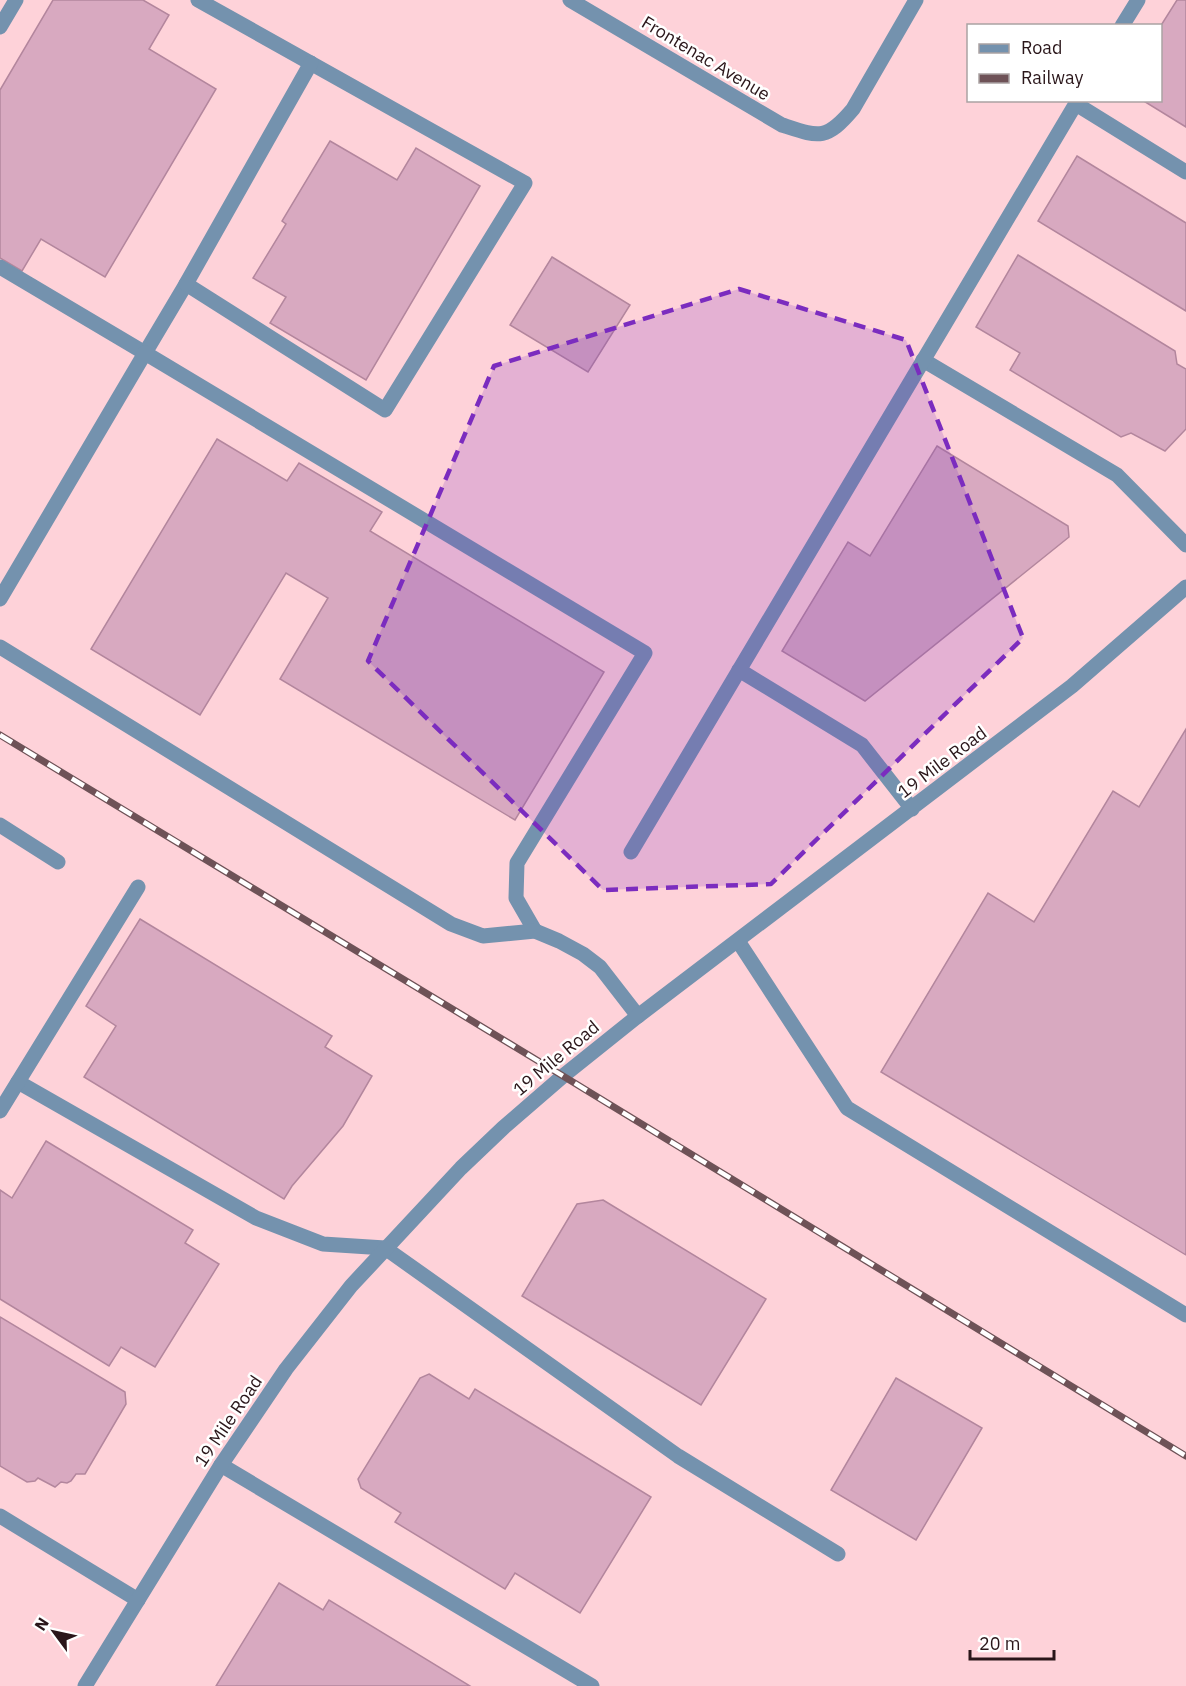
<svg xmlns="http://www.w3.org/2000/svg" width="1186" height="1686" font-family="'IBM Plex Sans',sans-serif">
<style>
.building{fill:#d8a9c0;stroke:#b3869d;stroke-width:1.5}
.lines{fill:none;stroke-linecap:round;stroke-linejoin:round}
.minor{stroke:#7492ae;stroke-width:15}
.rail-casing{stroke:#6e5257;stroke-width:7}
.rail{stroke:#fff;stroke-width:4.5;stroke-dasharray:14;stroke-linecap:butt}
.marked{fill:#7b2cbf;fill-opacity:0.2;stroke:#7b2cbf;stroke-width:4.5;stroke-dasharray:12 8;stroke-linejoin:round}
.labels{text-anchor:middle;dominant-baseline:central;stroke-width:5;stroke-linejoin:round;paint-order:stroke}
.street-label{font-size:18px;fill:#2a161a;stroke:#fff}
</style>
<rect width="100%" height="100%" fill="#fed2d9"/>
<g class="building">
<polygon points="53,0 143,0 169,15 149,49 216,89 105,277 41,239 22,271 0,258 0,90"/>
<polygon points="1177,0 1186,0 1186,127 1142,100 1160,100 1160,27"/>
<polygon points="330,141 397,180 416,148 480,186 366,380 270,323 286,297 253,278 286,224 282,221"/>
<polygon points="1077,156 1186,223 1186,311 1038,221"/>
<polygon points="1018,255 1175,351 1177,364 1186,369 1186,429 1165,451 1131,433 1121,437 1010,370 1020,353 976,327"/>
<polygon points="552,257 630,305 588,372 510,325"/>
<polygon points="217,439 287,481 299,463 382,512 370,531 604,672 515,820 280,679 328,598 286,573 200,715 91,649"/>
<polygon points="937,446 1068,526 1069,537 865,701 782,651 848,542 870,556"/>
<polygon points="1186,729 1186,1255 881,1072 988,893 1034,922 1113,791 1139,807"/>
<polygon points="140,919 332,1036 325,1047 372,1076 343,1126 292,1186 284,1199 84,1077 116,1026 86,1006"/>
<polygon points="46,1141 193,1230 185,1243 219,1264 155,1367 121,1347 109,1366 0,1299 0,1190 12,1198"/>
<polygon points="603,1200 766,1299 701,1405 522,1296 577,1204"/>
<polygon points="0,1317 125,1392 126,1404 85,1474 76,1474 71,1481 67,1483 61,1482 55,1487 38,1478 35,1481 27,1482 0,1466"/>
<polygon points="429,1374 469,1399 475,1389 651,1497 580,1613 515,1573 505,1589 395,1522 401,1513 361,1488 358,1479 420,1378"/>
<polygon points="896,1378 982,1428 916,1540 831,1490"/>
<polygon points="279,1583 323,1610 329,1600 470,1686 216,1686"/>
</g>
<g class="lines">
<g class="minor">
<path d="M570,0l212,125c37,12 44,16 71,-16l63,-109"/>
<polyline points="1122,26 1138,0"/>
<polyline points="0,27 16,0"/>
<polyline points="1076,104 1186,172"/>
<polyline points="0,267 145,353 186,284 385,410 525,183 198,0"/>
<polyline points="186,284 311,63"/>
<polyline points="923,360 1117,475 1186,545"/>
<polyline points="0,599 145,353 645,653 517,863 516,898 535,931"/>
<polyline points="0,647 451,924 483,936 535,931 559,941 583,954 600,967 638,1016"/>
<polyline points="739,670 862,745 912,809"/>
<polyline points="0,825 58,862"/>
<polyline points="631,852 1078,100"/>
<polyline points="738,941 847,1108 1186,1315"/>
<polyline points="18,1082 256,1218 323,1244 385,1248 678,1456 838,1554"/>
<polyline points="0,1111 138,887"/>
<polyline points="221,1465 592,1686"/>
<polyline points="0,1516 138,1600"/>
<polyline points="85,1686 221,1465 286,1369 351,1286 461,1168 503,1128 563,1076 638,1016 1072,686 1186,587"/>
</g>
<g class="rail-casing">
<polyline id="rail" points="0,735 563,1076 1186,1456"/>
</g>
<use href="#rail" class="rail"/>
</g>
<path class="marked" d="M739,289l167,51 117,298 -252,246 -168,6 -235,-229 126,-295z"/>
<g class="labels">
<g class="street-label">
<text transform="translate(706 58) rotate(31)">Frontenac Avenue</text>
<text transform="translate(942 762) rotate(-37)">19 Mile Road</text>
<text transform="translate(556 1058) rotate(-40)">19 Mile Road</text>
<text transform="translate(228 1421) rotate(-56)">19 Mile Road</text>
</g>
</g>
<rect x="967" y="24" width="195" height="78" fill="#ffffff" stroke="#aaa2a3" stroke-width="1.5"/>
<rect x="979" y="44" width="30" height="9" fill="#7492ae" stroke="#aaa2a3" stroke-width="1.5"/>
<text x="1021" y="54" font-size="18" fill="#2a161a">Road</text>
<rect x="979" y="74" width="30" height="9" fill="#6e5257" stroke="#aaa2a3" stroke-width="1.5"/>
<text x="1021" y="84" font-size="18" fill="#2a161a">Railway</text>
<g transform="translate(54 1632) rotate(303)" stroke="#ffffff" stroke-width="4.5" paint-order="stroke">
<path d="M0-4.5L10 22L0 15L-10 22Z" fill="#2a161a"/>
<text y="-9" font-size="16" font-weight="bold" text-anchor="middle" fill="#2a161a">N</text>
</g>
<path d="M970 1650v9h84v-9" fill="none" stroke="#2a161a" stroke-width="3"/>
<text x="979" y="1650" font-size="18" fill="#2a161a" stroke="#ffffff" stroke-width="4.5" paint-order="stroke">20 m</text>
</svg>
